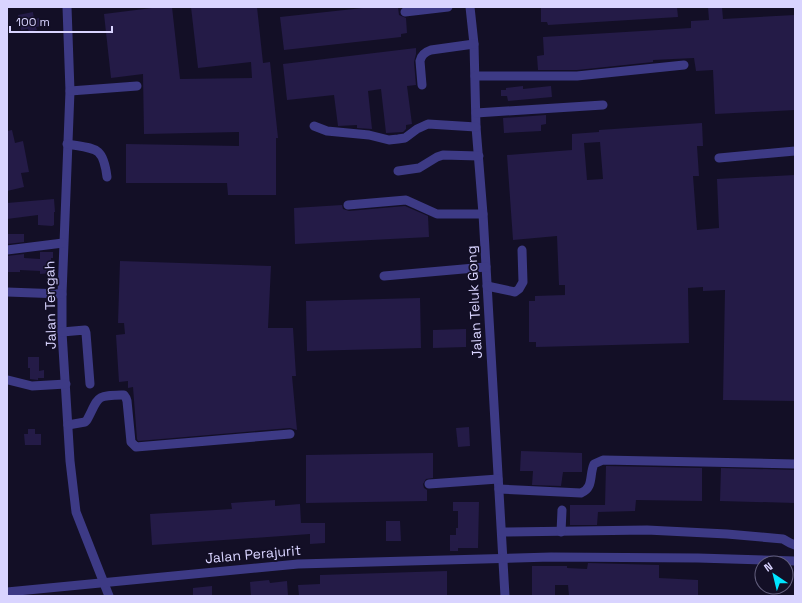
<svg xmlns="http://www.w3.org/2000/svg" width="802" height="603" font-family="'Space Grotesk',sans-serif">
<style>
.building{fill:#241b47;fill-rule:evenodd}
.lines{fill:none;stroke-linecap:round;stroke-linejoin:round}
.minor{stroke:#3d3a85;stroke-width:9}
.labels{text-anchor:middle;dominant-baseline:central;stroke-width:3.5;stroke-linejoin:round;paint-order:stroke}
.street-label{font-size:14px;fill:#d9d4ff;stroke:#130f26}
</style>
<rect width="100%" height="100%" fill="#130f26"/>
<g class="building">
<polygon points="160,7 172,7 180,79 252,78 251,62 198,68 191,7 257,7 263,63 270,62 278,138 276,138 276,195 228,195 227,183 126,183 126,144 239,146 239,132 144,134 143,74 111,78 104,14"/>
<polygon points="372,7 398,7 399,15 406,18 407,33 401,34 401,37 284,50 280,17"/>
<polygon points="541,7 677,7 678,17 548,25 547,22 541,22"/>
<polygon points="708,7 722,7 723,19 795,15 795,110 715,114 713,70 696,71 694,58 653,60 653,62 577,70 538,70 537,56 544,55 543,37 691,28 691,21 709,20"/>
<polygon points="33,12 34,19 39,18 41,26 36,27 37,30 29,32 28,29 21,30 18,15"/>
<polygon points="416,48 416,54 414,62 416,85 407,86 412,124 406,125 406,129 403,132 386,133 381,89 368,91 372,129 357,128 357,125 338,126 334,95 287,100 283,64"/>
<polygon points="523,86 523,89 551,86 552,97 508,101 507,96 501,96 501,90 506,90 506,88"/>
<polygon points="546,115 546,124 541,125 541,131 504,133 503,118"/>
<path d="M702,123l1,23h-6l2,30h-6l4,54 22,-2 -2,-49 78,-4v226l-72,-1 2,-110 -22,1v-4l-15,1 1,55 -153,4v-5h-7v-41h6v-5l30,-1v-10h-6l-2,-49 -44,4 -6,-85 65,-5v-16l27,-2v-2zM600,142l3,37 -16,1 -3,-37z"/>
<polygon points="12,130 15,143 23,141 29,172 21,173 24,187 7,191 7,131"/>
<polygon points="54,199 55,212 54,212 54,225 52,226 38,225 38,215 7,219 7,203"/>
<polygon points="342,205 343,209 349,211 405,206 428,216 429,237 295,244 294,208"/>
<polygon points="7,234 24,234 24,242 7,244"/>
<polygon points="40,252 53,252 53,258 51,258 52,273 40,274 40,271 20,270 20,272 7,272 7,256 24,254 24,258 40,259"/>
<polygon points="120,261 271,266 268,328 293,328 296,376 292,376 297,430 290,428 138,441 137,439 133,387 128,388 128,381 119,382 116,335 125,334 124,323 118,323"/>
<polygon points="420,298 421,348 307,351 306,301"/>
<polygon points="466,329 466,347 433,348 433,330"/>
<polygon points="28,357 39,357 39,371 44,370 44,378 38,378 38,380 30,379 30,368 28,368"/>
<polygon points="469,427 470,446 458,447 456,428"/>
<polygon points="28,429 35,429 35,434 41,434 41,445 25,445 24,434 28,434"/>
<polygon points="521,451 582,453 582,472 563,472 561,486 532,485 533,471 520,471"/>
<polygon points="433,453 433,478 426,479 423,484 424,488 427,490 427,501 306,503 306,455"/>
<polygon points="606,466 702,468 702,501 636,500 635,511 598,512 597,525 570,525 570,505 605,505"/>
<polygon points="721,468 795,470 795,503 720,501"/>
<polygon points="275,500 275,506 300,504 301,523 325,523 325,543 310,544 310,534 152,545 150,514 232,509 231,503"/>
<polygon points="453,502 479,502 478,548 458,548 458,551 450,551 450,535 456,535 456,528 458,528 458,511 453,511"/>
<polygon points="386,521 400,521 401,541 386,541"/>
<polygon points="588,563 659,565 659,578 698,580 698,596 569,596 568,585 555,585 555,596 532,596 532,566 567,566 567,568 587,569"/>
<polygon points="447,571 447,596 299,596 298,585 320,584 320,575"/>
<polygon points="269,580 270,583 287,581 288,596 251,596 250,582"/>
<polygon points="212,586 212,596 193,596 193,588"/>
</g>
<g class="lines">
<g class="minor">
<polyline points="67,7 70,91 62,294 62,332 70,461 76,512 109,596"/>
<polyline points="470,7 474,44 476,127 483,214 505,596"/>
<polyline points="405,12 448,7"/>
<polyline points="475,76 577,76 684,65"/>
<path d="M422,85l-2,-24c1,-6 5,-9 11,-11l43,-6"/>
<polyline points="70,91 137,86"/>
<polyline points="476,113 603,105"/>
<polyline points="314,126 327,131 369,135 389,140 398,139 405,138 417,129 428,124 476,127"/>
<path d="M67,144c29,5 36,2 40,33"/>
<polyline points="719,158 795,151"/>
<polyline points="398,171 419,168 437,157 443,155 479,156"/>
<polyline points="348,205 406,200 437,214 483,214"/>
<polyline points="7,250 63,243"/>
<polyline points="384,276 486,267"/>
<polyline points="487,286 515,292 519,289 523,282 522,250"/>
<polyline points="7,292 62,294"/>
<polyline points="62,332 85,330 86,333 90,384"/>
<polyline points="8,380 32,386 66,384"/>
<path d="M68,425l17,-3 2,-2c13,-25 8,-24 37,-25l2,3 1,3 4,41 5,5 154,-13"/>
<polyline points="429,484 498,479"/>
<path d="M499,489l82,4c13,-5 8,-18 13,-29l9,-4 192,4"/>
<polyline points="502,532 647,530 727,534 783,539 790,543 795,545"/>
<polyline points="561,532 562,510"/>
<polyline points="7,592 298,564 551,557 698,558 795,561"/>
</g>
</g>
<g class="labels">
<g class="street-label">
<text transform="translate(474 302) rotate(-93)">Jalan Teluk Gong</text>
<text transform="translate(50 305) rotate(-91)">Jalan Tengah</text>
<text transform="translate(253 554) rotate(-5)">Jalan Perajurit</text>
</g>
</g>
<rect width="802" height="603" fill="none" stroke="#d9d4ff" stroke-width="16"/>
<g transform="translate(774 575) rotate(325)"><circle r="19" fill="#130f26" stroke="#625e7d"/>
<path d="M0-3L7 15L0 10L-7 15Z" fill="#00e5ff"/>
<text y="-6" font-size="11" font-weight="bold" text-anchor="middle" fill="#d9d4ff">N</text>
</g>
<path d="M10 26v6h102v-6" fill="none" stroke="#d9d4ff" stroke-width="2"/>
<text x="16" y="26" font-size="12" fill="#d9d4ff" stroke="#130f26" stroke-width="3" paint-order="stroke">100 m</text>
</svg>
